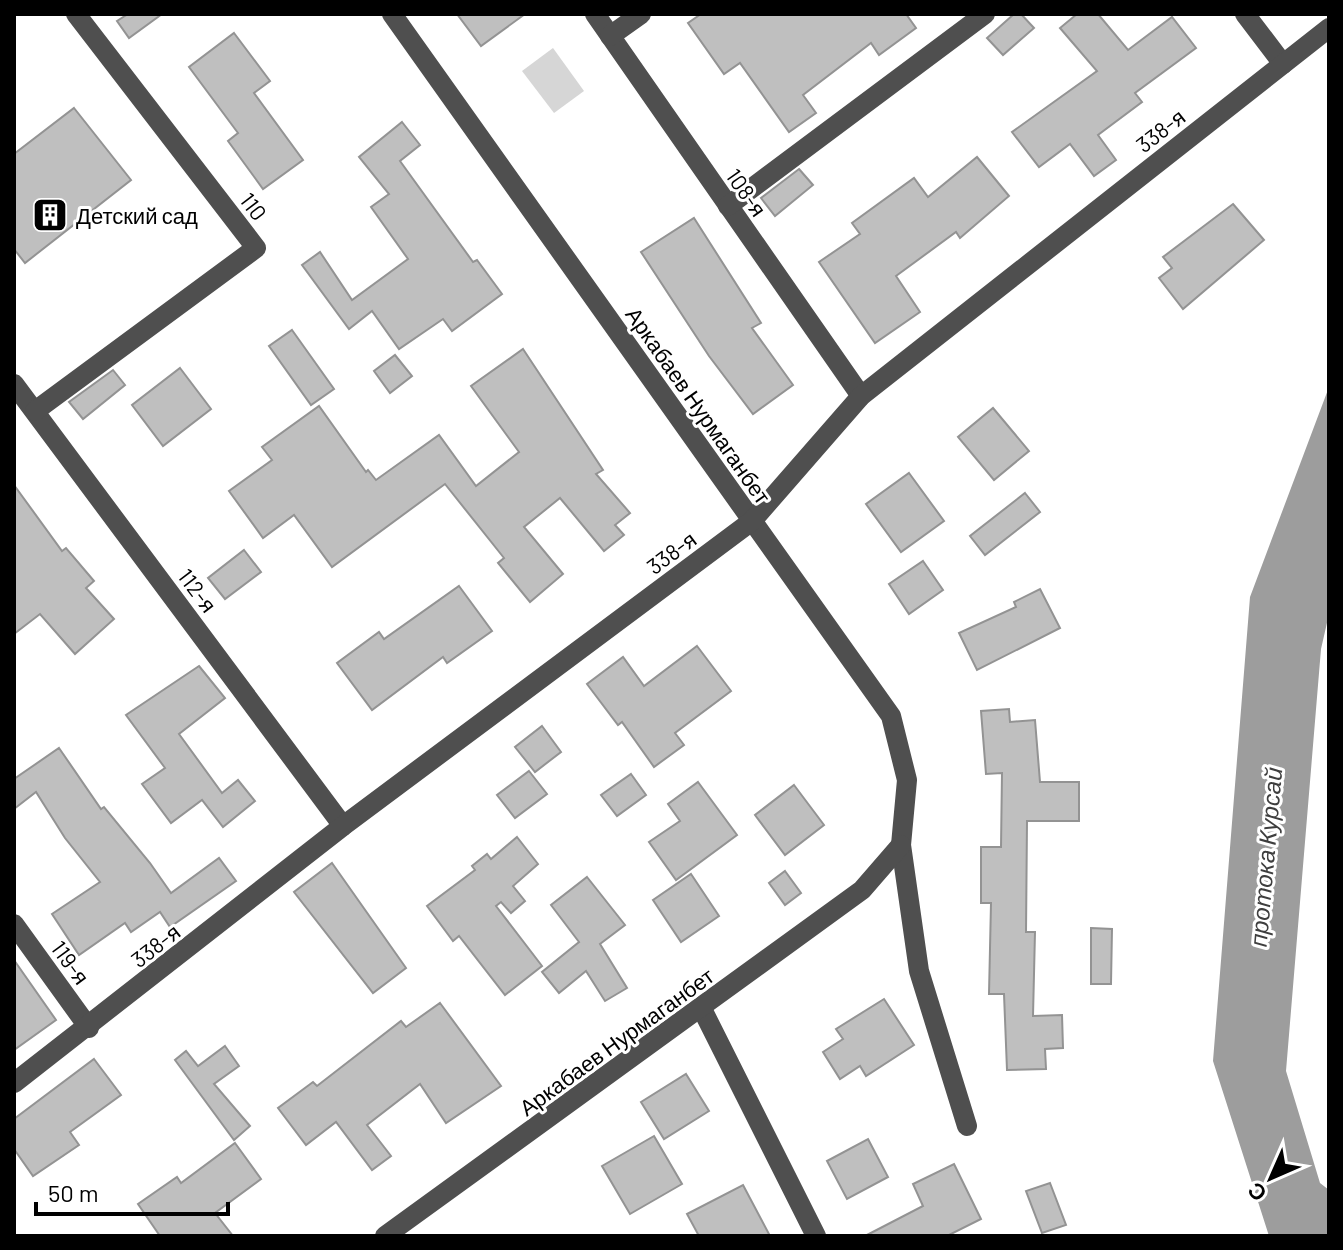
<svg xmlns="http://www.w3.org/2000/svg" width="1343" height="1250" font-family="Barlow,sans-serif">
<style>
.green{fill:#d6d6d6}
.water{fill:#9d9d9d}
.building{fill:#bfbfbf;stroke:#939393;stroke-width:2}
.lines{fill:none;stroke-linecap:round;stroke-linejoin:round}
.minor{stroke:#4f4f4f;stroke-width:20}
.labels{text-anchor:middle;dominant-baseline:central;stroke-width:6;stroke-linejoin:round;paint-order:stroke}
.street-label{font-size:22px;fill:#000;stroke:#fff}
.poi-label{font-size:22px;fill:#000;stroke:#fff;text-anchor:start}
.water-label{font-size:24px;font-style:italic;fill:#3e3e3e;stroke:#fff}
</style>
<rect width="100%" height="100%" fill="#fff"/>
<polygon class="green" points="553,48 584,91 554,113 522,71"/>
<polygon class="water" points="1329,387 1329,614 1321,649 1286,1071 1320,1183 1329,1190 1329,1236 1269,1236 1213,1061 1250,597"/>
<g class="building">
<polygon points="128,14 162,14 129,38 117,21"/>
<polygon points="457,14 525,14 481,46"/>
<polygon points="701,14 906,14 916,28 879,55 871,43 803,95 816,113 789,132 740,63 724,74 688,23"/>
<polygon points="1014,14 1021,14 1034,28 1003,55 987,38"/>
<polygon points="1077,14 1098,14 1128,50 1172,17 1196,48 1135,93 1142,102 1098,135 1116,160 1094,176 1070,144 1039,167 1012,132 1097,71 1060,28"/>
<polygon points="234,33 270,81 254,93 303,160 263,189 228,141 238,133 189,67"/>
<polygon points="74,108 131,180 25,263 14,249 14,154"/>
<polygon points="402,122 420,145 400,161 473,262 477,260 502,294 452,331 443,319 399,349 372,311 349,329 302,265 320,252 352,300 408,259 371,207 389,194 359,157"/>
<polygon points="977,157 1009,196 960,238 956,232 896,276 920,312 875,343 819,262 860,234 852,223 914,178 928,197"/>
<polygon points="799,169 813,185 775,216 761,198"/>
<polygon points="1233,204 1264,240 1183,309 1159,278 1172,268 1163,257"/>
<polygon points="694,218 761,323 752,328 793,385 753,414 709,356 641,252"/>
<polygon points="292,330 334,389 311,405 269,346"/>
<polygon points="523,349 603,470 596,474 630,513 615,525 624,535 604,551 560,498 524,527 563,574 530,602 498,563 504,558 445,484 332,567 294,515 263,538 229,491 272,460 262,447 319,406 366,472 368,470 376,480 439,435 476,486 519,452 471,386"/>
<polygon points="395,355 412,376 390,393 374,371"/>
<polygon points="180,368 211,409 163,446 132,405"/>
<polygon points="113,370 125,385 83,419 69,402"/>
<polygon points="993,408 1029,451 994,480 958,437"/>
<polygon points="909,473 944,521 901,552 866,504"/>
<polygon points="14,485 62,551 66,548 94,581 86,588 114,619 75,654 40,614 14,634"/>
<polygon points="1025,493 1040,512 985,555 970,536"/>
<polygon points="244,550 261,572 225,599 208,578"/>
<polygon points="923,561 943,590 909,614 889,584"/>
<polygon points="459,586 492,631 447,663 443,657 372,710 337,663 379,632 384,639"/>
<polygon points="1040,589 1060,628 977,670 959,633 1016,607 1014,602"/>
<polygon points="697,646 731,691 675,733 684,745 654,767 622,722 618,725 587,684 623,657 644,686"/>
<polygon points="199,666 225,698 179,734 222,793 238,780 255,801 223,827 202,800 171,823 142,784 165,768 126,715"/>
<polygon points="1009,709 1010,722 1035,720 1040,782 1079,782 1079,821 1027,821 1026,932 1035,932 1033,1016 1062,1015 1063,1048 1045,1049 1046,1069 1007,1070 1004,994 989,994 991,903 981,903 981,847 1001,847 1002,773 986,774 981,711"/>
<polygon points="542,726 561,752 535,772 515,747"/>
<polygon points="59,748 101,809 104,807 150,863 171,893 219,858 236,881 170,927 160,912 131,932 125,923 79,955 52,914 100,882 65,838 36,792 14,809 14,779"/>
<polygon points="529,771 547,794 515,818 497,795"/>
<polygon points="631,774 646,795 617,816 601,795"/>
<polygon points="698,782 737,835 676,880 649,842 680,821 668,804"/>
<polygon points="794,785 824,825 785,855 755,815"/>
<polygon points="517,837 538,864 513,886 525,901 511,913 501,902 496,906 542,966 505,995 459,936 453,941 427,906 475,870 472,866 487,854 491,859"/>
<polygon points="332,863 406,968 373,993 294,892"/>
<polygon points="785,871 801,893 785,905 769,883"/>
<polygon points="691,874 719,916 681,942 653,900"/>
<polygon points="587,877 625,925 600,944 627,988 605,1001 586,971 559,993 542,972 579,942 551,905"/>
<polygon points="1091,928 1112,929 1111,984 1091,984"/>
<polygon points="14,960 56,1020 14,1050"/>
<polygon points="884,999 914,1045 866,1076 860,1066 840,1079 823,1052 843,1039 836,1029"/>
<polygon points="440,1003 501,1086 446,1123 420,1084 367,1125 391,1156 372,1170 336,1122 306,1145 278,1108 313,1082 317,1086 401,1021 406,1027"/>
<polygon points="225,1046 239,1066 214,1084 250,1126 234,1140 175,1060 186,1051 198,1066"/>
<polygon points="94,1059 121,1095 70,1132 79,1145 33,1176 14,1149 14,1119"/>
<polygon points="686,1074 709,1111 664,1139 641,1102"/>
<polygon points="654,1136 682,1184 630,1214 602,1166"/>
<polygon points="868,1139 888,1177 847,1199 827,1161"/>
<polygon points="235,1143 261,1179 215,1213 233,1236 160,1236 138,1204 177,1177 181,1183"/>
<polygon points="954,1164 981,1219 947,1236 865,1236 923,1206 913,1184"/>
<polygon points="1050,1183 1066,1225 1042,1233 1026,1191"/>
<polygon points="743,1185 770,1236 699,1236 687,1214"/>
</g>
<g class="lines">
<g class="minor">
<polyline points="392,14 891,716 907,780 901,845 919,971 967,1126"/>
<polyline points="595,14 861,396"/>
<polyline points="1245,14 1283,64"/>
<polyline points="610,36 641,14"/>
<polyline points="728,206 985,14"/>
<polyline points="14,384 343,826"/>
<polyline points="35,411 256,248 76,14"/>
<polyline points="14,924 89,1028"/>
<polyline points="702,1009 816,1236"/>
<polyline points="14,1083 343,826 752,521 861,396 1329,28"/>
<polyline points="385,1236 862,890 901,845"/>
</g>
</g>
<defs>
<g id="building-square" transform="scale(1.8)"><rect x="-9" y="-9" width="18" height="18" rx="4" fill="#000" stroke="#fff"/><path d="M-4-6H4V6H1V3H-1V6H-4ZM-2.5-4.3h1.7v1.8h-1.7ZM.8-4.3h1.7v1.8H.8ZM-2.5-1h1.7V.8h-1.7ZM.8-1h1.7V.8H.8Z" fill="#fff"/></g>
</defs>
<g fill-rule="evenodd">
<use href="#building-square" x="50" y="215"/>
</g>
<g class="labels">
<g class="street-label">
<text transform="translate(1160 130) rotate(-38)">338-я</text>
<text transform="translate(747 192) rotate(55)">108-я</text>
<text transform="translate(254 206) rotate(53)">110</text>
<text transform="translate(699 405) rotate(55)">Аркабаев Нурмаганбет</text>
<text transform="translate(671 552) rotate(-37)">338-я</text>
<text transform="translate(198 590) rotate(53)">112-я</text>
<text transform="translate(155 945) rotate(-38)">338-я</text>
<text transform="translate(71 962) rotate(54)">119-я</text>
<text transform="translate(616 1041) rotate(-36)">Аркабаев Нурмаганбет</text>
</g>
<g class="poi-label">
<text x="76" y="215">Детский сад</text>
</g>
<g class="water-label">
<text transform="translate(1265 857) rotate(-85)">протока Курсай</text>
</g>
</g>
<rect width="1343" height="1250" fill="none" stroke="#000000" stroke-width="32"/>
<g transform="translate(1271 1178) rotate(225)" stroke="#ffffff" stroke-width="6" paint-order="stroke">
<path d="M0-6L14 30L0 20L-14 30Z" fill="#000000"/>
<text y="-12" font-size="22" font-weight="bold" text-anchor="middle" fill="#000000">С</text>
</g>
<path d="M36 1202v12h192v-12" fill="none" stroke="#000000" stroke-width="4"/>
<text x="48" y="1202" font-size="24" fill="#000000" stroke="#ffffff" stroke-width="6" paint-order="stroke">50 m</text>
</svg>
